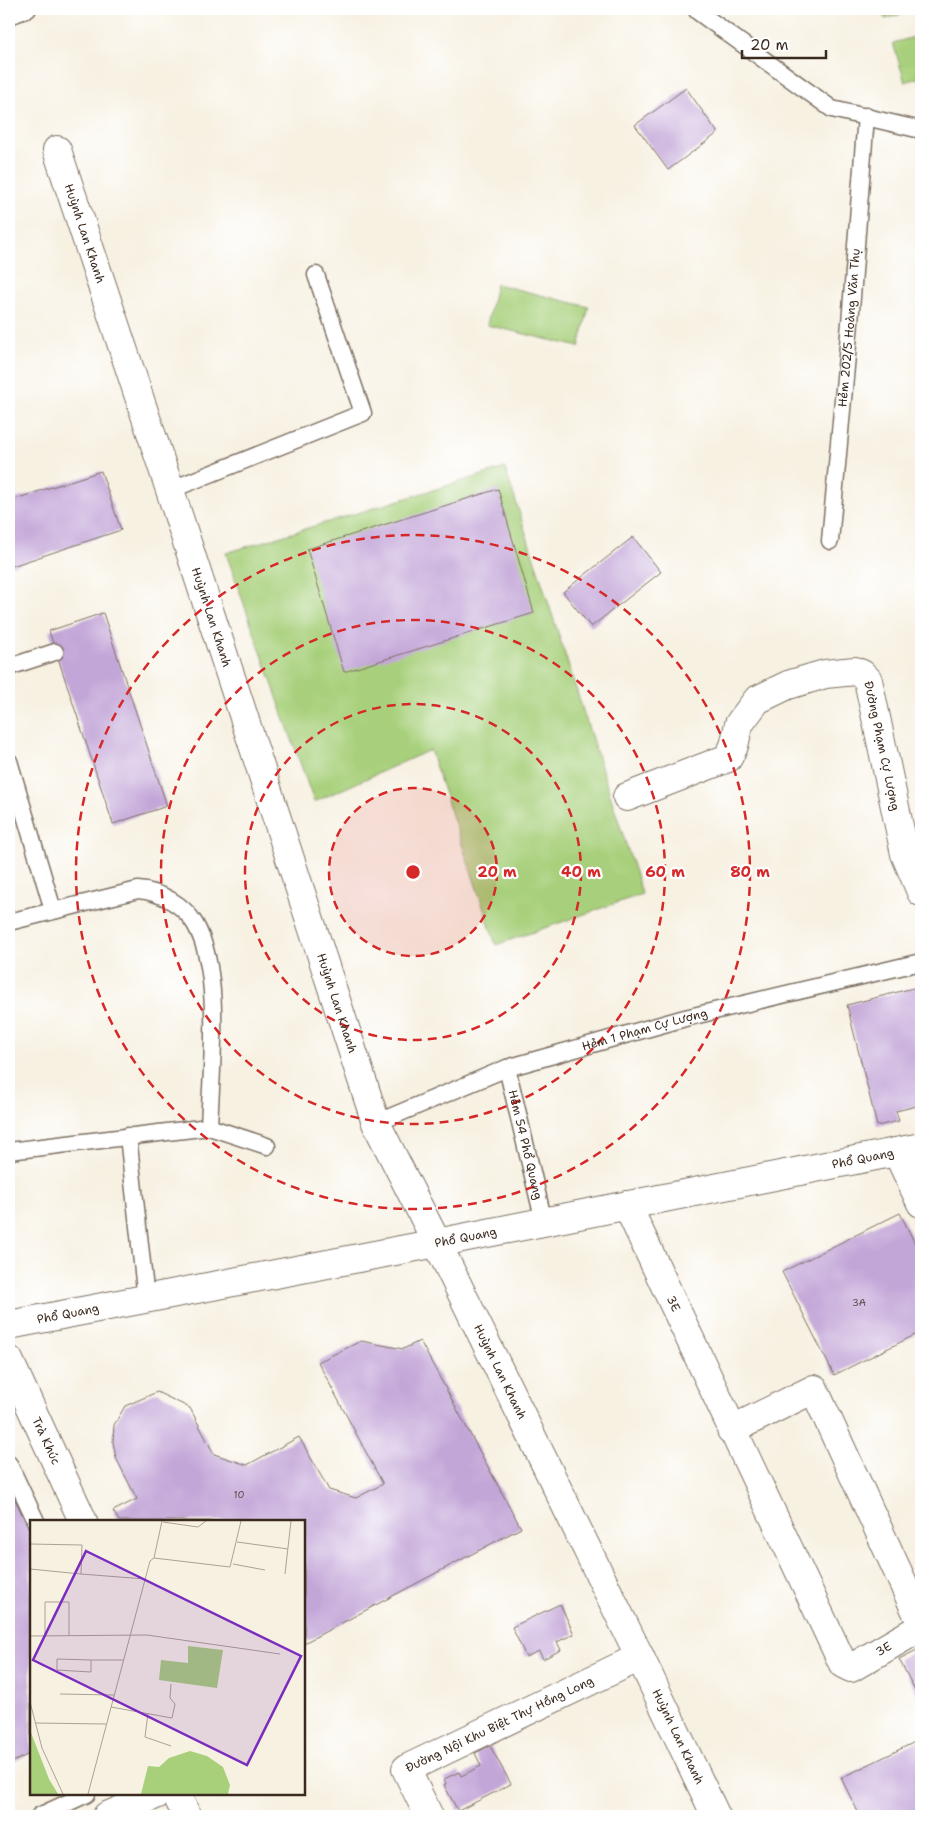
<svg xmlns="http://www.w3.org/2000/svg" width="930" height="1825" font-family="'Shantell Sans',sans-serif">
<style>
.green{fill:#a8d07b;stroke:#727d4c}
.building{fill:#c3a6d8}
.lines{fill:none;stroke-linecap:round;stroke-linejoin:round}
.service-casing{stroke:#7d7063;stroke-width:19}
.minor-casing{stroke:#7d7063;stroke-width:30}
.secondary-casing{stroke:#7d7063;stroke-width:30}
.service{stroke:#fff;stroke-width:16}
.minor{stroke:#fff;stroke-width:28}
.secondary{stroke:#fff;stroke-width:28}
.ring{fill:none;stroke:#d62828;stroke-width:2.5;stroke-dasharray:9 6}
.labels{text-anchor:middle;dominant-baseline:central;stroke-width:4.5;stroke-linejoin:round;paint-order:stroke}
.number-label{font-size:10px;fill:#5d494c}
.street-label{font-size:12px;fill:#3b2a1e;stroke:#fff}
.inset-road{fill:none;stroke:#aca194;stroke-width:1}
.view{fill:#7b2cbf;fill-opacity:0.15;stroke:#7b2cbf;stroke-width:2.5}
.inset-edge{fill:none;stroke:#3b2a1e;stroke-width:2.5}
.centre{fill:#d62828;stroke:#fff;stroke-width:2.5}
.ring-label{font-size:15px;text-anchor:middle;font-weight:bold;fill:#d62828;stroke:#fff;stroke-width:4.5;stroke-linejoin:round;paint-order:stroke}
</style>
<rect width="100%" height="100%" fill="#fff"/>
<filter id="ink" filterUnits="userSpaceOnUse"><feTurbulence type="fractalNoise" baseFrequency=".02" numOctaves="2"/><feDisplacementMap in="SourceGraphic" scale="10" xChannelSelector="R" yChannelSelector="G"/><feConvolveMatrix kernelMatrix="1 2 1 2 8 2 1 2 1" color-interpolation-filters="sRGB"/></filter>
<filter id="wash" filterUnits="userSpaceOnUse"><feTurbulence type="fractalNoise" baseFrequency=".0096" numOctaves="4" result="noise"/><feDisplacementMap in="SourceGraphic" scale="20" xChannelSelector="R" yChannelSelector="G"/><feGaussianBlur stdDeviation="1.12" result="paint"/><feColorMatrix in="noise" values="0 0 0 0 0 0 0 0 0 0 0 0 0 0 0 0 0 1.4 0 .05"/><feComposite in="paint" operator="in"/></filter>
<g filter="url(#wash)">
<rect width="100%" height="100%" fill="#f7f1e2"/>
<g class="green">
<polygon points="882,9 919,9 885,19"/>
<polygon points="921,35 921,77 905,82 893,43"/>
<polygon points="496,284 589,307 579,347 487,325"/>
<polygon points="505,468 642,894 496,945 430,750 314,802 226,553"/>
</g>
<g id="blocks">
<g class="building">
<polygon points="686,88 718,133 668,170 635,125"/>
<polygon points="101,471 121,530 9,567 9,501"/>
<polygon points="498,489 534,613 344,672 307,549"/>
<polygon points="633,537 661,572 591,627 563,592"/>
<polygon points="103,613 167,806 113,824 49,631"/>
<polygon points="921,986 921,1105 896,1111 899,1121 877,1126 847,1005"/>
<polygon points="900,1213 921,1256 921,1332 834,1375 782,1272"/>
<polygon points="361,1341 403,1349 420,1341 521,1528 304,1643 304,1521 119,1521 113,1511 137,1499 116,1458 113,1442 114,1425 125,1406 157,1392 190,1408 214,1454 247,1465 299,1437 329,1490 356,1498 383,1484 318,1362"/>
<polygon points="9,1487 31,1533 31,1753 9,1764"/>
<polygon points="560,1604 574,1634 557,1642 561,1650 543,1659 539,1651 526,1657 512,1627"/>
<polygon points="921,1648 921,1702 899,1659"/>
<polygon points="921,1739 921,1816 860,1816 841,1778"/>
<polygon points="490,1746 511,1784 458,1811 444,1785 446,1784 444,1779 459,1772 461,1776 481,1766 475,1753"/>
</g>
</g>
</g>
<g filter="url(#ink)">
<use href="#blocks" fill-opacity="0" stroke="#7d7063" stroke-width="1"/>
<g class="lines">
<g class="service-casing">
<g id="service">
<polyline points="697,11 832,109 921,130"/>
<polyline points="9,16 28,9"/>
<polyline points="170,490 363,413 316,275"/>
<path id="s1" d="M830,541l20,-218 16,-207"/>
<polyline points="9,667 55,652"/>
<polyline points="9,761 53,910"/>
<path d="M9,922l129,-32c23,2 45,14 57,34 28,48 16,147 14,203"/>
<path id="s2" d="M507,1068l37,154"/>
<path id="s3" d="M376,1123l131,-55 178,-50 236,-56"/>
<polyline points="128,1136 146,1299"/>
<polyline points="9,1151 209,1127 267,1146"/>
<polyline points="9,1464 36,1521"/>
<polyline points="39,1816 87,1794"/>
</g>
</g>
<g class="minor-casing">
<g id="minor">
<path id="s4" d="M57,150l113,340 206,633 61,120 203,414 76,159"/>
<path id="s5" d="M627,797l101,-39 6,-12 5,-22 18,-24 31,-15 37,-11 30,-3 7,3 6,6 37,174 16,38"/>
<polyline points="897,1152 921,1203"/>
<path id="s6" d="M627,1205l216,459 8,4 67,-39 2,-9 -106,-231 -83,41"/>
<path id="s7" d="M9,1360l74,161"/>
<polyline points="176,1794 187,1816"/>
<polyline points="107,1816 158,1794"/>
<path id="s8" d="M429,1816l-23,-47 234,-112"/>
</g>
</g>
<g class="secondary-casing">
<g id="secondary">
<path id="s9" d="M9,1325l428,-82 484,-96"/>
</g>
</g>
<use href="#service" class="service"/>
<use href="#minor" class="minor"/>
<use href="#secondary" class="secondary"/>
</g>
</g>
<circle cx="413" cy="872" r="84" fill="#d62828" fill-opacity=".12"/>
<g class="ring">
<circle cx="413" cy="872" r="84"/>
<circle cx="413" cy="872" r="168"/>
<circle cx="413" cy="872" r="252"/>
<circle cx="413" cy="872" r="337"/>
</g>
<g class="labels">
<g class="number-label">
<text x="859" y="1302">3A</text>
<text x="239" y="1494">10</text>
</g>
<g class="street-label">
<text stroke="none"><textPath href="#s4" startOffset="88">Huỳnh Lan Khanh</textPath></text>
<text stroke="none"><textPath href="#s1" startOffset="214">Hẻm 202/5 Hoàng Văn Thụ</textPath></text>
<text stroke="none"><textPath href="#s4" startOffset="492">Huỳnh Lan Khanh</textPath></text>
<text stroke="none"><textPath href="#s5" startOffset="361">Đường Phạm Cự Lượng</textPath></text>
<text stroke="none"><textPath href="#s4" startOffset="898">Huỳnh Lan Khanh</textPath></text>
<text stroke="none"><textPath href="#s3" startOffset="285">Hẻm 1 Phạm Cự Lượng</textPath></text>
<text stroke="none"><textPath href="#s2" startOffset="79">Hẻm 54 Phổ Quang</textPath></text>
<text stroke="none"><textPath href="#s9" startOffset="870">Phổ Quang</textPath></text>
<text stroke="none"><textPath href="#s9" startOffset="465">Phổ Quang</textPath></text>
<text stroke="none"><textPath href="#s6" startOffset="109">3E</textPath></text>
<text stroke="none"><textPath href="#s9" startOffset="60">Phổ Quang</textPath></text>
<text stroke="none"><textPath href="#s4" startOffset="1302">Huỳnh Lan Khanh</textPath></text>
<text stroke="none"><textPath href="#s7" startOffset="89">Trà Khúc</textPath></text>
<text stroke="none"><textPath href="#s6" startOffset="554">3E</textPath></text>
<text stroke="none"><textPath href="#s8" startOffset="156">Đường Nội Khu Biệt Thự Hồng Long</textPath></text>
<text stroke="none"><textPath href="#s4" startOffset="1708">Huỳnh Lan Khanh</textPath></text>
</g>
</g>
<g transform="translate(30 1520)">
<rect width="275" height="275" fill="#f7f1e2"/>
<path d="M158,126l35,4 -6,38 -58,-8 2,-20 27,3zM0,210l19,49 9,15h-28zM160,231l17,5 16,11 7,18 -2,9h-87l7,-28 11,1 10,-9z" fill="#a8d07b"/>
<path class="inset-road" d="M133,2l35,5 8,-6M207,22l51,7M0,24l52,1 -1,29 64,5M124,38l8,-37M203,44l32,6M0,49l51,5M255,54l6,-53M0,116l117,-1 133,19M15,116v-34h24v34M61,140v12l-34,-2v-11l34,1h32M30,174l54,1M0,182l12,46 21,46M81,187l61,11 3,-14 -5,-6 1,-14M118,193l-3,24 26,9M5,203l71,1M58,274l62,-233 4,-3 76,9 11,-46"/>
<path class="view" d="M56,31l215,105 -54,109 -214,-105z"/>
<rect width="275" height="275" class="inset-edge"/>
</g>
<circle cx="413" cy="872" r="8" class="centre"/>
<g class="ring-label">
<text x="497" y="877">20 m</text>
<text x="581" y="877">40 m</text>
<text x="665" y="877">60 m</text>
<text x="750" y="877">80 m</text>
</g>
<rect width="930" height="1825" fill="none" stroke="#fff" stroke-width="30"/>
<path d="M742 50v8h84v-8" fill="none" stroke="#3b2a1e" stroke-width="2.5"/>
<text x="750" y="50" font-size="15" fill="#3b2a1e" stroke="#ffffff" stroke-width="4" paint-order="stroke">20 m</text>
</svg>
